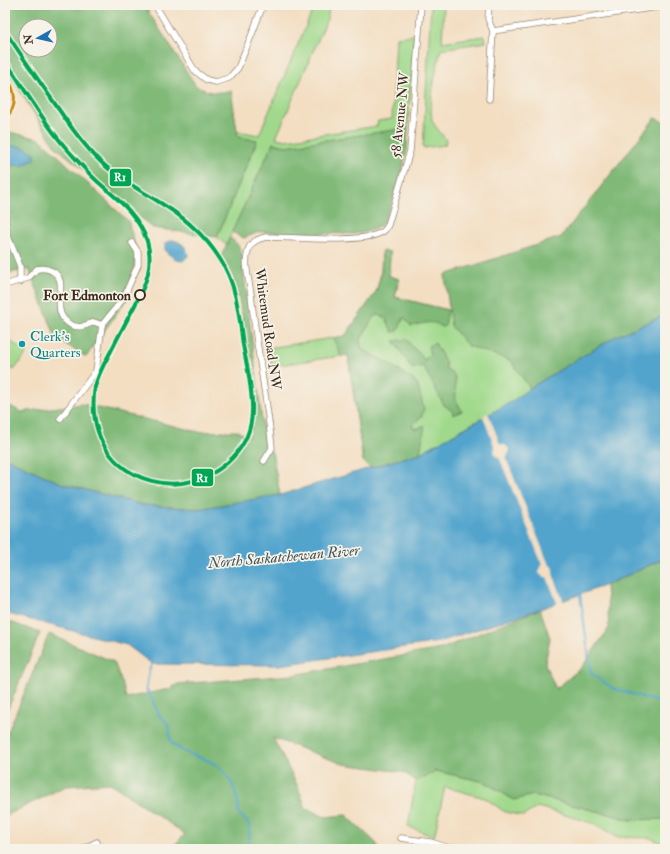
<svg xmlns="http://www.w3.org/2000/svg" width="670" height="854" font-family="'IM FELL Double Pica',serif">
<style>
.green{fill:#a0d98c;stroke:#6e8255}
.forest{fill:#80b978;stroke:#5e724b;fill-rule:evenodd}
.water{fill:#52a4cd;stroke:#466776}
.pier{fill:#f3dec2}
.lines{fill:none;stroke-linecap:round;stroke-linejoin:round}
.stream{stroke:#52a4cd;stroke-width:2}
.street-casing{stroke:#978470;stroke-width:7}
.street{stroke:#fff;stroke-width:5.5}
.rail-1-casing{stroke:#f7f3e8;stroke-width:7}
.rail-1{stroke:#00a651;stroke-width:4}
.tram-1-casing{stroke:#f7f3e8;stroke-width:6}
.tram-1{stroke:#c88708;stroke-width:3}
.stop-dot{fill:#f7f3e8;stroke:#3b2a1e;stroke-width:2}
.culture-dot{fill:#0f9aa8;stroke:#f7f3e8;stroke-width:1.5}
.labels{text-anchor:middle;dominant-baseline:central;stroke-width:3.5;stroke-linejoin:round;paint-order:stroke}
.street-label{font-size:14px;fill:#3b2a1e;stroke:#f7f3e8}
.stop-label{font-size:14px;font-weight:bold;fill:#3b2a1e;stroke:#f7f3e8;text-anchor:end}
.culture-label{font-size:14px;fill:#0d838f;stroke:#f7f3e8;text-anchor:start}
.water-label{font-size:15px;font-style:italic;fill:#43555b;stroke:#f7f3e8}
.line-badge{stroke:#f7f3e8;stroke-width:1.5}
.badge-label{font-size:11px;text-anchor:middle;font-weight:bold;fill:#fff}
</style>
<rect width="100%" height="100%" fill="#f7f3e8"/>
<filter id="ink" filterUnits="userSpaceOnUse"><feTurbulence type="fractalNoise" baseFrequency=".025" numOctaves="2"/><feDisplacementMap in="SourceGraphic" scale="8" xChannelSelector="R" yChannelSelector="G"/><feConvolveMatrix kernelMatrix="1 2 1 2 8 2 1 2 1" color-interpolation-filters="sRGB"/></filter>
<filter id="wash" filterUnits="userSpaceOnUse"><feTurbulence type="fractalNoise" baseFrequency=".012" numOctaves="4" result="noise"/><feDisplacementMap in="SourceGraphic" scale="16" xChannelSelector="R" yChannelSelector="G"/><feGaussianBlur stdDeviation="0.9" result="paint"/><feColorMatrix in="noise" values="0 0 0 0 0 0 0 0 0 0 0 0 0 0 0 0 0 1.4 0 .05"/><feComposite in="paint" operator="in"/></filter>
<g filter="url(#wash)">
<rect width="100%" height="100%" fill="#f3dec2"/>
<g class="green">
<polygon points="313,5 330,5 327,19 276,138 286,140 377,126 378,121 392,119 396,37 414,35 408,128 286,146 273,143 226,245 217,237 257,141 238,137 237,131 259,135 311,14"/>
<path d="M431,5h13l-2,37 43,-6 1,6 -45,7c-4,18 -13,52 -9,71 2,6 10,14 14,20l-1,5 -22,3z"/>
<polygon points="382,251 390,252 389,276 399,279 395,297 488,320 510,359 530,388 511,402 420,453 370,468 363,461 348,355 271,366 269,348 345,336 376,292 381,274"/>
<polygon points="6,338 27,353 14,370 5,364"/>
<polygon points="436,771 485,782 514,800 533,795 631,820 665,819 665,845 651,838 617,837 595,824 538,807 523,816 505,812 485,798 445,787 434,837 408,826 416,781"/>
</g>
<g class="forest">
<path d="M5,5h139l52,81c12,7 22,8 35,4l7,47 19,3 -40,97 -64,-9 -98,-82 -50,-79zM26,26h24v24h-24z"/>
<polygon points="655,118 665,123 665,315 616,336 530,388 510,360 468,346 451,326 445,275 561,237"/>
<path d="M408,128c-1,7 0,14 -1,22 -2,12 -18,69 -27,76 -7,5 -17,7 -27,8l-94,-2 -15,6 -12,-6 41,-89 13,3z"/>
<polygon points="5,131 40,139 128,221 134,241 136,258 126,300 86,357 56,338 29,269 5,274"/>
<path d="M230,238c7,4 13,13 12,22l23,185 7,7 8,43 -82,14 -55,-4 -80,-21 -58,-26v-55l16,9 61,-8 117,28 38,-1 12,6 5,-19 1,-19 -15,-95 -6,-25 -13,-23z"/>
<path d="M382,251l8,1 -1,24 10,3 -4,18 53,13 -3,16 -3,1c-8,-8 -21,-3 -31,-1l-7,-9 -6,14 -6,1 -6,-14 -7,-3 -5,1 -14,25 2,8 31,17 24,17 7,26 -2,7 -10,10 3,3 10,-3 -5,27 -50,15 -7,-7 -15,-106 -7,1 -8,-18 12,-2 31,-44 5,-18z"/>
<path d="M407,339c4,9 12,12 17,21l6,-5 -2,-9 7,-3 10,18 1,7 9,8 1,24 6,11 -9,4 -1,-4 -8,-6 -21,-39 -11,3 -18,-28z"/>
<polygon points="665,558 665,819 631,820 533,795 514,800 485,782 436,771 416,781 403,772 343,764 273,738 297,785 306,808 325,817 346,815 376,843 379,849 171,849 185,834 110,783 66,786 5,816 5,739 49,634 114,662 123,686 126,698 169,689 178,684 293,675 441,649 540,609 550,638 545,664 556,689 582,667 609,628 606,585"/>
<polygon points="5,620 40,633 5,716"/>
</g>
<g class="water">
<path d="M5,146c11,-2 22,2 30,8v5l-14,7 -16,-2z"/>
<path d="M172,240c9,2 15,6 16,16l-5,5 -7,-1 -11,-9v-8z"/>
<polygon points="665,315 665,558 606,585 540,609 439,642 280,665 152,664 127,645 5,613 5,458 63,484 143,505 198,509 280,495 420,453 511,402 530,388 616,336"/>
</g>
<polygon class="pier" points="488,413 500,444 505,445 509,449 509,453 506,458 548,563 553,568 553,574 564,603 558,605 547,577 543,577 539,573 540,567 542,564 500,459 494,454 495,448 483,416"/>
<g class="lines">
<g class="stream">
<polyline points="580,594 591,673 612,688 659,702 665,722"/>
<path d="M152,664l-3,7 -3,18 5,8 8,18 9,9 3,18c12,12 24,13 38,19 19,8 31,33 29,52 3,3 7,6 9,9 5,8 3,22 -4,27"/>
</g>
</g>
</g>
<g filter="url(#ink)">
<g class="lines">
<g class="street-casing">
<g id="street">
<polyline points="155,5 195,71 207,80 216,82 229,78 238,68 252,34 263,5"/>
<polyline points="493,31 665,6"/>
<polyline points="489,99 493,31 488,19 489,5"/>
<polyline points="5,212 7,234 20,266 20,282"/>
<path d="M5,285l23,-7 9,-9c5,-1 10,-1 15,2 20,11 -4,37 16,52 10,7 16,3 26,-1l8,3"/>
<polyline points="60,419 96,371 102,325 123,299 138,265 138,252 132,243"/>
<path d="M264,461l8,-13c-5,-51 -16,-102 -21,-154 -2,-13 -7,-30 -3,-43 2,-9 10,-12 18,-14 25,0 97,7 116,-5 3,-1 4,-4 6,-7l22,-74 11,-146"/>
<polyline points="401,838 430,842 453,849"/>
<polyline points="83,849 97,842"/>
</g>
</g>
<use href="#street" class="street"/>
<g class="rail-1-casing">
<path id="rail-1" d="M5,31c16,24 32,47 48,70 15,22 30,44 49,62 28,26 65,39 92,65 10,9 19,20 26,31 17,26 19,56 23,86 4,22 10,45 9,67 -1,36 -30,63 -64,70 -23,5 -51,-2 -69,-18 -12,-11 -21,-27 -24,-44 -2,-11 -2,-22 0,-33 3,-13 10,-25 16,-36 8,-16 16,-31 24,-46 11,-21 19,-40 12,-64 -9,-27 -30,-42 -50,-60 -11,-10 -21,-22 -31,-33 -23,-26 -42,-60 -61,-88"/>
</g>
<use href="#rail-1" class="rail-1"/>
<g class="tram-1-casing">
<path id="tram-1" d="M5,76c11,12 14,31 0,42"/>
</g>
<use href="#tram-1" class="tram-1"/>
</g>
</g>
<circle class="stop-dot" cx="140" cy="295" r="5"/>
<circle class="culture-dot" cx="22" cy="344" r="4"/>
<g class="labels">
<g class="street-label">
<text transform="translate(400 115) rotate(-84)">58 Avenue NW</text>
<text transform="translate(268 329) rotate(82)">Whitemud Road NW</text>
</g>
<g class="stop-label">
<text x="131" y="295">Fort Edmonton</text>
</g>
<g class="culture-label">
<text x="30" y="336">Clerk's<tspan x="30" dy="16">Quarters</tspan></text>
</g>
<g class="water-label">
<text transform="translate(284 557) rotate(-5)">North Saskatchewan River</text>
</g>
</g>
<g class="line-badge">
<rect x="109" y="168" width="23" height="19" rx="4" fill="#00a651"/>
<rect x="191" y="468" width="23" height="19" rx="4" fill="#00a651"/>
</g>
<g class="badge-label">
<text x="120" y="181">R1</text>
<text x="202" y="482">R1</text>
</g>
<rect width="670" height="854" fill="none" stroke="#f7f3e8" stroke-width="20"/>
<g transform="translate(38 38) rotate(262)"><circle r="19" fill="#f7f3e8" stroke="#aca397"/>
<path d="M0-3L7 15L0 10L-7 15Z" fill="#1f6fb2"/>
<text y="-6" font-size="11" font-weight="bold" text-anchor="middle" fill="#3b2a1e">N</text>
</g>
</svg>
